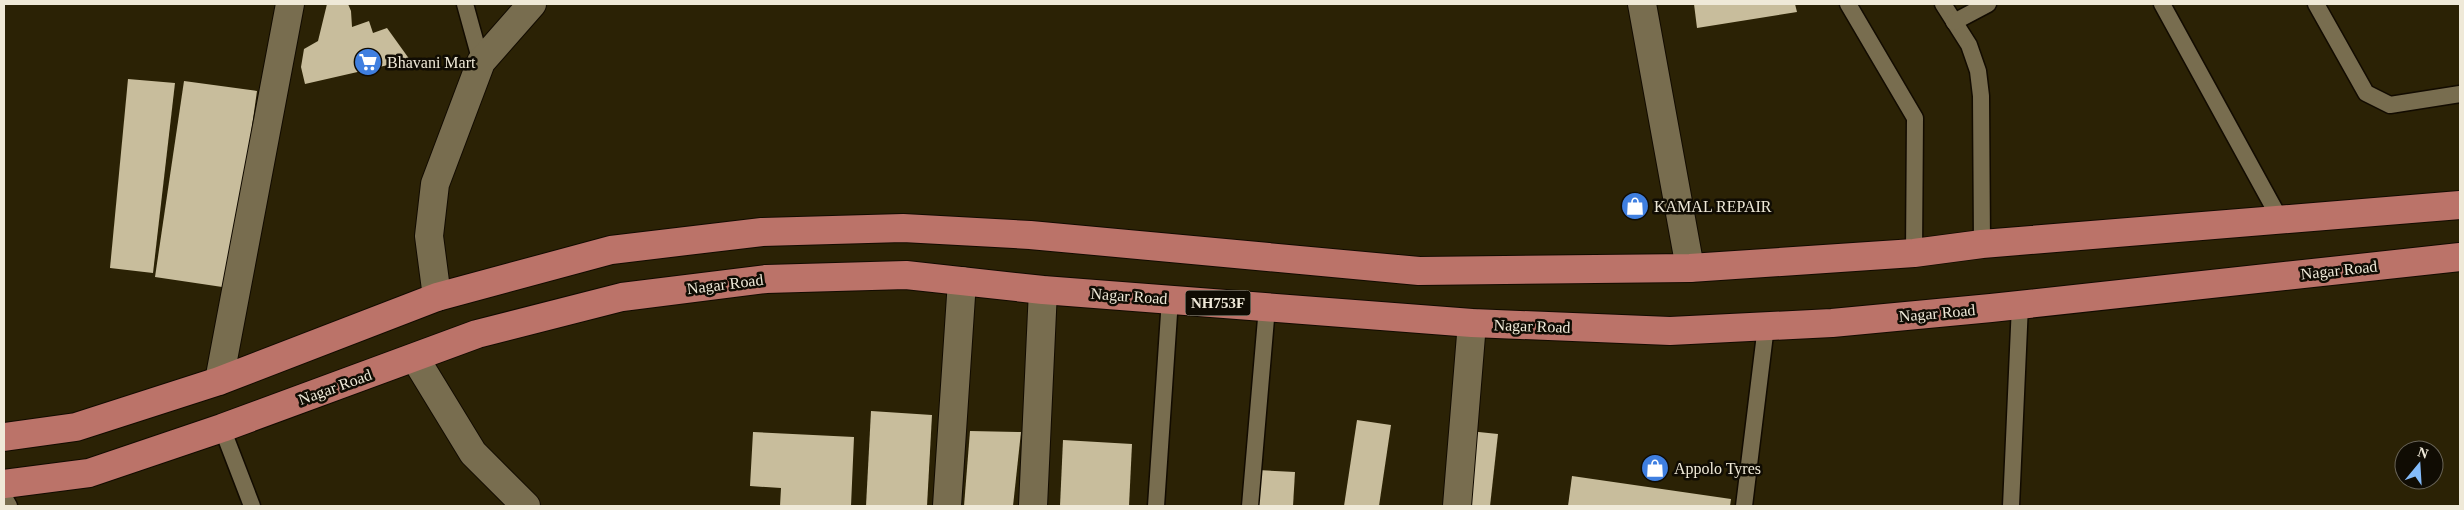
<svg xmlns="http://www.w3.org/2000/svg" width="2464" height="510" font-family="Georgia,serif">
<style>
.building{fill:#c8bd9c}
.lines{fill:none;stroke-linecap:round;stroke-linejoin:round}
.lane-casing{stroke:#120b00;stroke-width:19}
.street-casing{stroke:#120b00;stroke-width:30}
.highway-casing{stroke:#120b00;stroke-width:30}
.lane{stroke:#786d4f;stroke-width:16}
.street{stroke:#786d4f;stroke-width:28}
.highway{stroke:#bb7369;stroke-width:28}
.labels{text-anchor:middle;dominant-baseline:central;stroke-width:5;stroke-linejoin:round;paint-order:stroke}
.shield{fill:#100c03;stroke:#aca798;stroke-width:1}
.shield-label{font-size:15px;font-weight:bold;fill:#efe9d8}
.poi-label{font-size:16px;fill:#efe9d8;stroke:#100c03;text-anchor:start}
.street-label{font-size:16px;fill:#efe9d8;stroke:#100c03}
</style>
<rect width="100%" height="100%" fill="#2b2205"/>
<g class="building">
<polygon points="327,4 348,4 351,11 352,27 369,21 373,33 387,28 410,60 305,84 301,67 304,49 318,41"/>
<polygon points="1694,4 1795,4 1797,12 1697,28"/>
<polygon points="128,79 175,83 153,273 110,268"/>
<polygon points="184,81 257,91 229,288 155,277"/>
<polygon points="871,411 932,415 927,506 866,506"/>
<polygon points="1357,420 1391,425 1379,506 1344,506"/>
<polygon points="970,431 1021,432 1013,506 964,506"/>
<polygon points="1469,431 1498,434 1490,506 1462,506"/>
<polygon points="753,432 854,437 851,506 780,506 781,488 750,486"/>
<polygon points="1063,440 1132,444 1129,506 1060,506"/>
<polygon points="1258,470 1295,472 1293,506 1257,506"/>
<polygon points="1572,476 1731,499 1730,506 1568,506"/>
</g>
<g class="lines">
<g class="lane-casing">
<g id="lane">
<polyline points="465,4 481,62"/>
<polyline points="1848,4 1915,118 1914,253"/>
<polyline points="1943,4 1969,45 1978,71 1981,96 1982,244"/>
<polyline points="2162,4 2281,221"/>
<polyline points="2316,4 2366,93 2390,105 2460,94"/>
<polyline points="1954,22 1988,4"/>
<polyline points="222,428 252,506"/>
<polyline points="4,497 9,506"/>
<polyline points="1156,506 1170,299"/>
<polyline points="1250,506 1267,307"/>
<polyline points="1744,506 1766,326"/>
<polyline points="2011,506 2020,305"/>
</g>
</g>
<g class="street-casing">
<g id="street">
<polyline points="1642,4 1690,268"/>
<polyline points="437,297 429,236 435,184 481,62 532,4"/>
<polyline points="415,358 473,453 526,506"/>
<polyline points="219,381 290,4"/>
<polyline points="947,506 962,281"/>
<polyline points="1033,506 1043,290"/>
<polyline points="1457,506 1472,323"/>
</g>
</g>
<g class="highway-casing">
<g id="highway">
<polyline points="4,437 76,427 219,381 437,297 611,250 762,232 903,228 1030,235 1419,271 1690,268 1914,253 1982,244 2460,205"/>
<polyline points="4,484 89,473 222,428 477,334 622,297 766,279 906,275 1043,290 1472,323 1670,331 1832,323 1991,308 2460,257"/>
</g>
</g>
<use href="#lane" class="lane"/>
<use href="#street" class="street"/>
<use href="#highway" class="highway"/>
</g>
<defs>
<g id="supermarket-disc" transform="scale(1.4375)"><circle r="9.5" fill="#3f7fe0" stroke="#100c03"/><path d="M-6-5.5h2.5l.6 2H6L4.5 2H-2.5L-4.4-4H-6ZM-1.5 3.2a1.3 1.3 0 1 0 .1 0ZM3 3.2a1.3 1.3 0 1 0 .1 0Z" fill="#fff"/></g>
<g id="shop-disc" transform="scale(1.4375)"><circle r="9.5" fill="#3f7fe0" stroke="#100c03"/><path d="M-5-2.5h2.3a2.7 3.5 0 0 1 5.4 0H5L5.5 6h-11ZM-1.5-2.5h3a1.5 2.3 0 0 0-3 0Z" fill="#fff"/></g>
</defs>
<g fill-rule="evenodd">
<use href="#supermarket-disc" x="368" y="62"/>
<use href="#shop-disc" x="1635" y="206"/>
<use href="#shop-disc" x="1655" y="468"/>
</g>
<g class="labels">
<rect class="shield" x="1185.5" y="290.5" width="65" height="25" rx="4"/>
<g class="shield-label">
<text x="1218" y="303">NH753F</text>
</g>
<g class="poi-label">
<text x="387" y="62">Bhavani Mart</text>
<text x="1654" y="206">KAMAL REPAIR</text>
<text x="1674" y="468">Appolo Tyres</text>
</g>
<g class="street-label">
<text transform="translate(2339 270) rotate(-6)">Nagar Road</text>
<text transform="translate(725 284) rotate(-7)">Nagar Road</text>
<text transform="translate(1129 296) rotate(4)">Nagar Road</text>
<text transform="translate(1937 313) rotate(-5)">Nagar Road</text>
<text transform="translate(1532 326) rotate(2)">Nagar Road</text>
<text transform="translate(335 387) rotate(-20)">Nagar Road</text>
</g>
</g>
<rect width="2464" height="510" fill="none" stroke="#efe9d8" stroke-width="10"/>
<g transform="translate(2419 465) rotate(18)"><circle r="24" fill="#100c03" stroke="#696458"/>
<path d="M0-4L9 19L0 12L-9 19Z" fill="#84bcfb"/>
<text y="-8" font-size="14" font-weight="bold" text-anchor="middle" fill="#efe9d8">N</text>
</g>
</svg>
